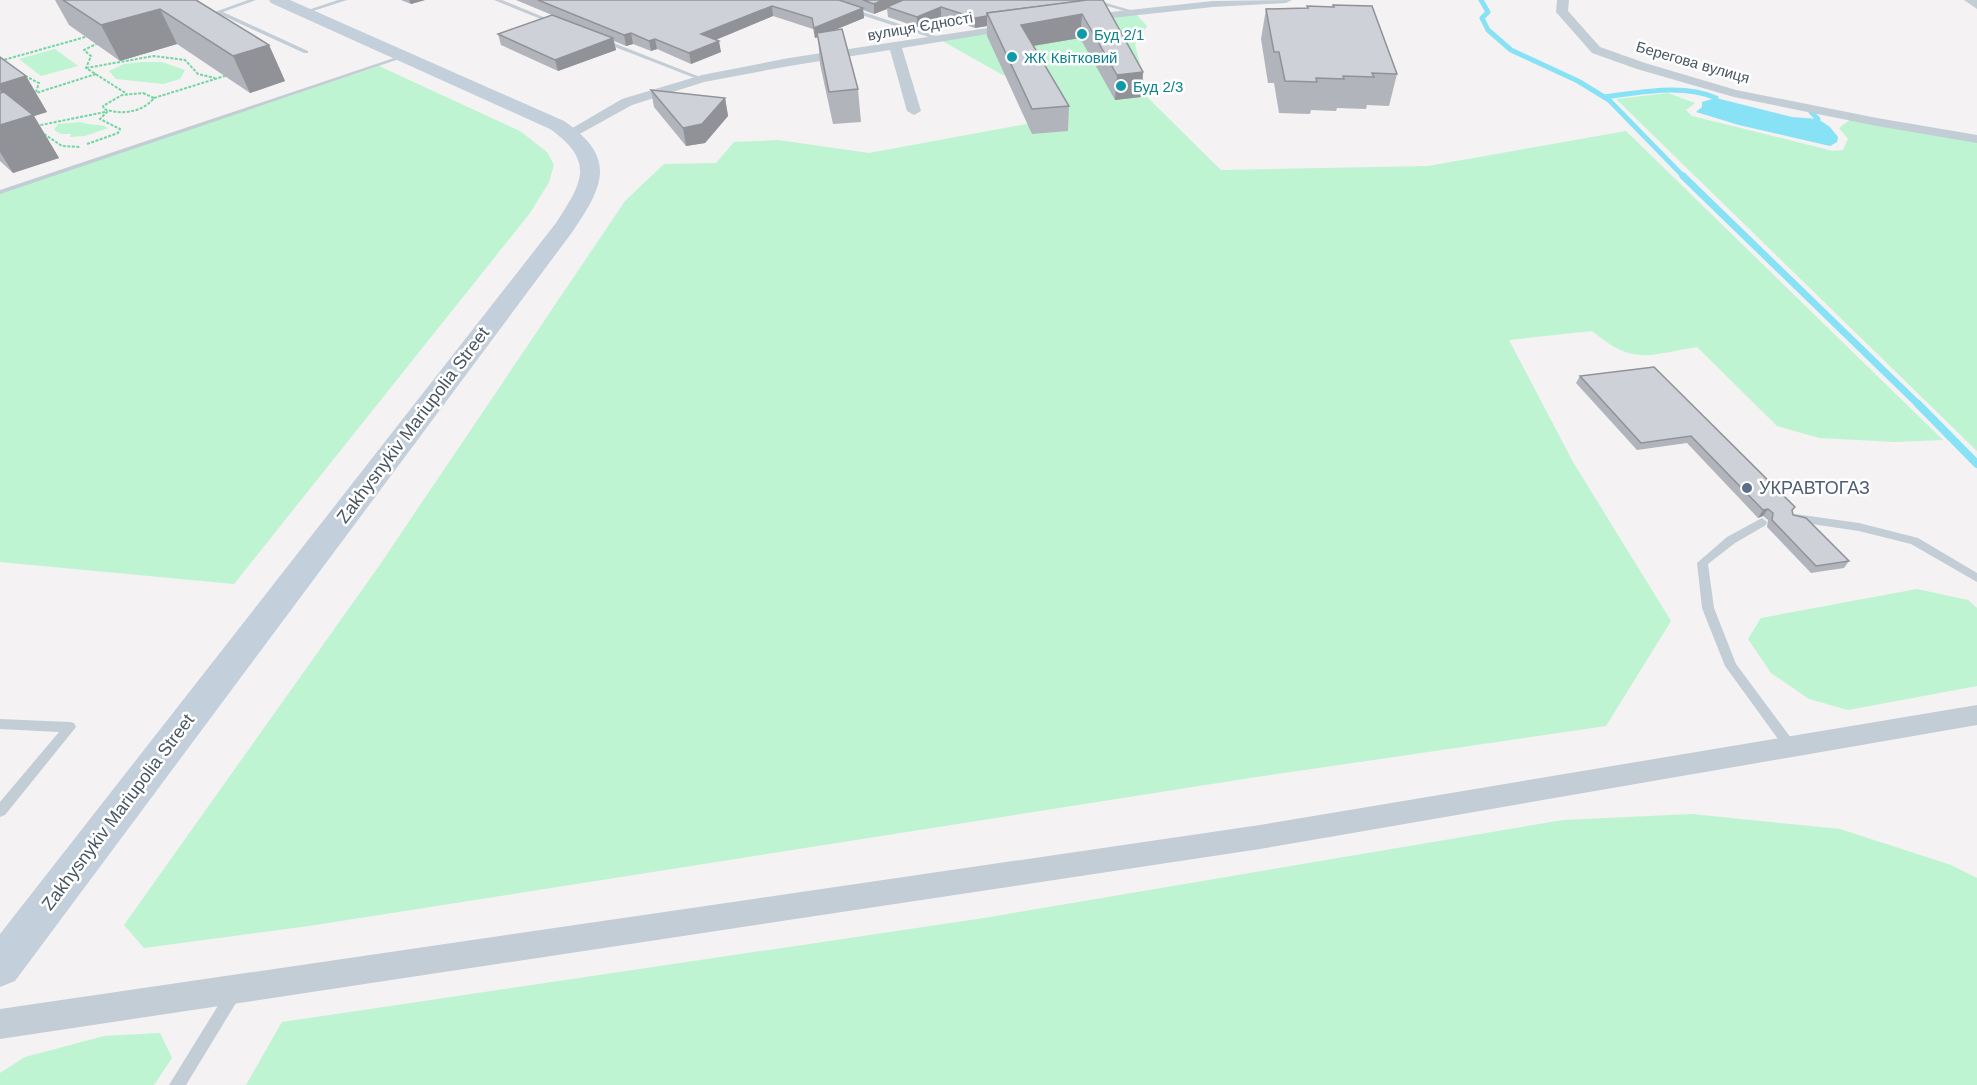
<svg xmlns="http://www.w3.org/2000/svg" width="1977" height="1085" font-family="Arial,sans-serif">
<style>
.green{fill:#bef4d1}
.water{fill:#87e2f5}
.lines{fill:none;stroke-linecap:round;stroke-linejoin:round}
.stream-far2{stroke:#87e2f5;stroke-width:5}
.stream-far1{stroke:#87e2f5;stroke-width:7}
.stream{stroke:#87e2f5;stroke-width:8}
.path{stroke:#72d6a2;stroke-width:2;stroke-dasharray:3 1.5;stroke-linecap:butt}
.lane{fill:#c2cdd5;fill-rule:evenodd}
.street{fill:#c2cdd5;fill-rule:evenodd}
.secondary{fill:#c3d0dc;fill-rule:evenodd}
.wall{fill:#b1b4ba}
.shaded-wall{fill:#909297}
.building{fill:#ced1d8;stroke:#909297;stroke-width:1.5}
.culture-dot{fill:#0f9aa8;stroke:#fff;stroke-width:2}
.service-dot{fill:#5c6f8a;stroke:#fff;stroke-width:2}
.labels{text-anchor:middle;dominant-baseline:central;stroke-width:5;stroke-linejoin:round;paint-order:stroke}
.far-street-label{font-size:15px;fill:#485662;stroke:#fff}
.far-culture-label{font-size:15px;fill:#0d838f;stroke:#fff;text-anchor:start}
.street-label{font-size:18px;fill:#485662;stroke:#fff}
.service-label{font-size:18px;fill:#4e5e75;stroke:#fff;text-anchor:start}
</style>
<rect width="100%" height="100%" fill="#f4f2f2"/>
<g class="green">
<path d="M1134,12l13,14 -12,18 13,54 73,72 207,-4 198,-35 317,309 -48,2 -76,-4 -42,-12 -80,-79c-50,8 -63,19 -105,-16l-83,9 64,122 98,159 -65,105 -356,52 -941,148 -165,22 -20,-23 255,-359 246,-365 39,-37 52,-1 18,-21 44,-2 91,13 185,-34 -11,-28 -42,-17 -64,-36z"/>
<polygon points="55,49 78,66 41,76 19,59"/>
<polygon points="142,62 162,62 185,70 180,79 163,84 116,79 109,71 124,64"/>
<polygon points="379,66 520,131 547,152 554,165 549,182 530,213 234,584 0,562 0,192"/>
<polygon points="1668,93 1695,103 1686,110 1692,116 1833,151 1843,150 1848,139 1839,128 1851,119 1977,142 1977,451 1616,99"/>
<path d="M81,122c9,4 19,1 27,6l-23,8 -15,1 1,-3h-10l-7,-4 4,-6z"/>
<polygon points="1917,589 1968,600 1977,608 1977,686 1848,710 1809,699 1771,673 1748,639 1761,618"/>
<polygon points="1692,814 1840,829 1951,865 1977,878 1977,1085 246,1085 282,1022 984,918 1563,820"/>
<polygon points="160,1033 172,1058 154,1085 0,1085 0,1073 25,1057 104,1036"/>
</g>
<polygon class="water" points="1716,98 1792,117 1818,119 1830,127 1838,137 1837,142 1830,146 1739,125 1696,112 1702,107 1702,102"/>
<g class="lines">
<g class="stream-far2">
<polyline points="1481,0 1488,12 1482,18 1488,30 1511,50 1578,81 1609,100 1684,177"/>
<path d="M1604,97c35,-4 78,-14 112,1"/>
<polyline points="1811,112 1818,119"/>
</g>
<polyline class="stream-far1" points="1683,176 1920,406"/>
<polyline class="stream" points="1918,404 1977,464"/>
<g class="path">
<polyline points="98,43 84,50 91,56 86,68 127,94"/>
<polyline points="0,61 89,36"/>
<polyline points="86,68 154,56 185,60 198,74 215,78"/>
<polyline points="25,76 39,83 36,92"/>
<path d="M143,93l11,5c-12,15 -33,17 -50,11l-1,-3 19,-11z"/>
<polyline points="33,94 96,74"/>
<polyline points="154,98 228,75"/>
<polyline points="36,126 105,112"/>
<polyline points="44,134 62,146 80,147"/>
<polyline points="87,144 118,133 120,129 100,119 108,111"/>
</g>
<g class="lane">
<polygon points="248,0 256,0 223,12 308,51 308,53 304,53 215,12"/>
<polygon points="338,0 347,0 307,13 302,12"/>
<polygon points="494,0 502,0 558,23 553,24"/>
<polygon points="1087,0 1096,0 1137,12 1134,14"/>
<polygon points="851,8 939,37 940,38 935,39 849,11 848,10"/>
<polygon points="602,40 606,40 705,79 700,80 602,42"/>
<polygon points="403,55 408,56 0,194 0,190"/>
<polygon points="1795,514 1859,523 1918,538 1977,573 1977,582 1911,544 1859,531 1791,521 1790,518"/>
<polygon points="1762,518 1767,522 1766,525 1735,543 1708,564 1714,608 1736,664 1794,742 1796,746 1794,750 1790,751 1786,750 1725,666 1702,608 1697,563 1727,537"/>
<polygon points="0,719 70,722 74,723 76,727 5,815 0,817 0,802 59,732 0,729"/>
<polygon points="234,986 239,988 241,993 239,998 186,1085 169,1085 229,988"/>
</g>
<g class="street">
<polygon points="1292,0 1286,3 1213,7 1083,21 1077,18 1083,15 1213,1"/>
<polygon points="1557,0 1569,0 1568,11 1600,47 1645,63 1736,90 1877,118 1977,135 1977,143 1877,126 1734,97 1637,69 1592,53 1556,12"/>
<polygon points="1964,0 1977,0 1977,9"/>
<polygon points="1014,24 1018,25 1018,29 902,48 921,111 914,115 907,111 890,50 789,66 704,82 632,105 576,136 571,137 564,133 622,99 702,75 789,58"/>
<polygon points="1977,705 1977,725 1260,849 0,1039 0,1009 1260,825"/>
</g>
<path class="secondary" d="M269,0h21l274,121c52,36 41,63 9,110l-558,750 -15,6v-53l556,-711c27,-41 39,-62 -6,-94l-279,-126z"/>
</g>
<g class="wall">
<polygon points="55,0 196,0 269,45 285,81 250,93 177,44 120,61 69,25"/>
<polygon points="401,0 425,0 411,4"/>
<polygon points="516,0 1081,0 1143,72 1141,97 1115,100 1080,38 1033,46 1069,106 1068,131 1032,134 987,36 987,26 975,28 941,17 917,27 888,17 887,9 874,14 863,10 864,18 835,30 858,89 861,122 833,124 820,64 818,37 815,38 813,29 773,16 716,40 721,52 691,64 657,49 651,51 633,44 626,46 614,41 616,50 558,71 501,45 498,34 552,15"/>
<polygon points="1333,5 1397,74 1389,106 1367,105 1366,109 1337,108 1336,111 1311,110 1310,114 1279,113 1274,83 1268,83 1261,39 1266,9 1307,8 1307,6 1333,7"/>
<polygon points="0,57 26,76 47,112 34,116 59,158 13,173 0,161"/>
<polygon points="651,90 725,98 728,116 705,143 686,146 654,107"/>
<polygon points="1654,367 1792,512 1793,515 1849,561 1844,568 1811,573 1767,527 1768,520 1763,516 1758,518 1687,443 1637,450 1576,383 1580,376"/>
</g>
<g class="shaded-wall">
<polygon points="409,0 425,0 411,4"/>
<polygon points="883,0 903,0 887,7 887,9 874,14 874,4"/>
<polygon points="772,6 773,16 703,45 701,34"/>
<polygon points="941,7 941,17 917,27 917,17"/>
<polygon points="863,8 864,18 815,38 814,28"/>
<polygon points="160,9 177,44 120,61 101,25"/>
<polygon points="1082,14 1080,38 1020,48 1021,25"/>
<polygon points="987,16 987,26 975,28 975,18"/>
<polygon points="631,33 633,44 626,46 624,35"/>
<polygon points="613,38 616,50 558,71 555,60"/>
<polygon points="655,39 657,49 651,51 649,41"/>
<polygon points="719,41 721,52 691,64 689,53"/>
<polygon points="269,45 285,81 250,93 233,56"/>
<polygon points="1143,72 1141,97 1115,100 1117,75"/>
<polygon points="26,76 47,112 34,116 59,158 13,173 0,152 0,125 18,119 0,90 0,84"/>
<polygon points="725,98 728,116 705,143 686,146 683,128"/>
<polygon points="1768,509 1763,516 1758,518 1763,510"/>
</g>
<g class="building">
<polygon points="63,0 196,0 269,45 233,56 160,9 101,25"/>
<polygon points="538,0 839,0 863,8 814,28 812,18 772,6 701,34 719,41 689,53 655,39 649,41 631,33 624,35"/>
<polygon points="863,0 883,0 874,4"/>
<polygon points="903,0 1081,0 1083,1 987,13 987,16 975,18 941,7 917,17 887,7"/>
<polygon points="1087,0 1103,0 1143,72 1117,75 1082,14 1021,25 1069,106 1032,109 987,13"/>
<polygon points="1333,5 1372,6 1397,74 1372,73 1374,77 1343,76 1344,79 1316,78 1317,82 1285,81 1279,52 1274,52 1266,9 1308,8 1307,6 1334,7"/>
<polygon points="552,15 613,38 555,60 498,34"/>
<polygon points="842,29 858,89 829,92 817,33"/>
<polygon points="0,57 26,76 0,84"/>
<polygon points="651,90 725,98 702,124 683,128"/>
<polygon points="4,92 33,115 0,125 0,93"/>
<polygon points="1654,367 1795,507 1792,510 1793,515 1806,518 1849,561 1816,566 1772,520 1773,513 1768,509 1763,510 1691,436 1641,443 1580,376"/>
</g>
<g class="culture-dot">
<circle cx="1082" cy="34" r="6"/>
<circle cx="1012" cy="57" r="6"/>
<circle cx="1121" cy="86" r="6"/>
</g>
<circle class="service-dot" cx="1747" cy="488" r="6"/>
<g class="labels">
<g class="far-street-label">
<text transform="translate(920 26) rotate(-10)">вулиця Єдності</text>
<text transform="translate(1693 62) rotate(16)">Берегова вулиця</text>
</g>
<g class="far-culture-label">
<text x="1094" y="34">Буд 2/1</text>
<text x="1024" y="57">ЖК Квітковий</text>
<text x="1133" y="86">Буд 2/3</text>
</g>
<g class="street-label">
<text transform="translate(413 425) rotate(-53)">Zakhysnykiv Mariupolia Street</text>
<text transform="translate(118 812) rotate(-53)">Zakhysnykiv Mariupolia Street</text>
</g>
<g class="service-label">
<text x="1759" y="488">УКРАВТОГАЗ</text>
</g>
</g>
</svg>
